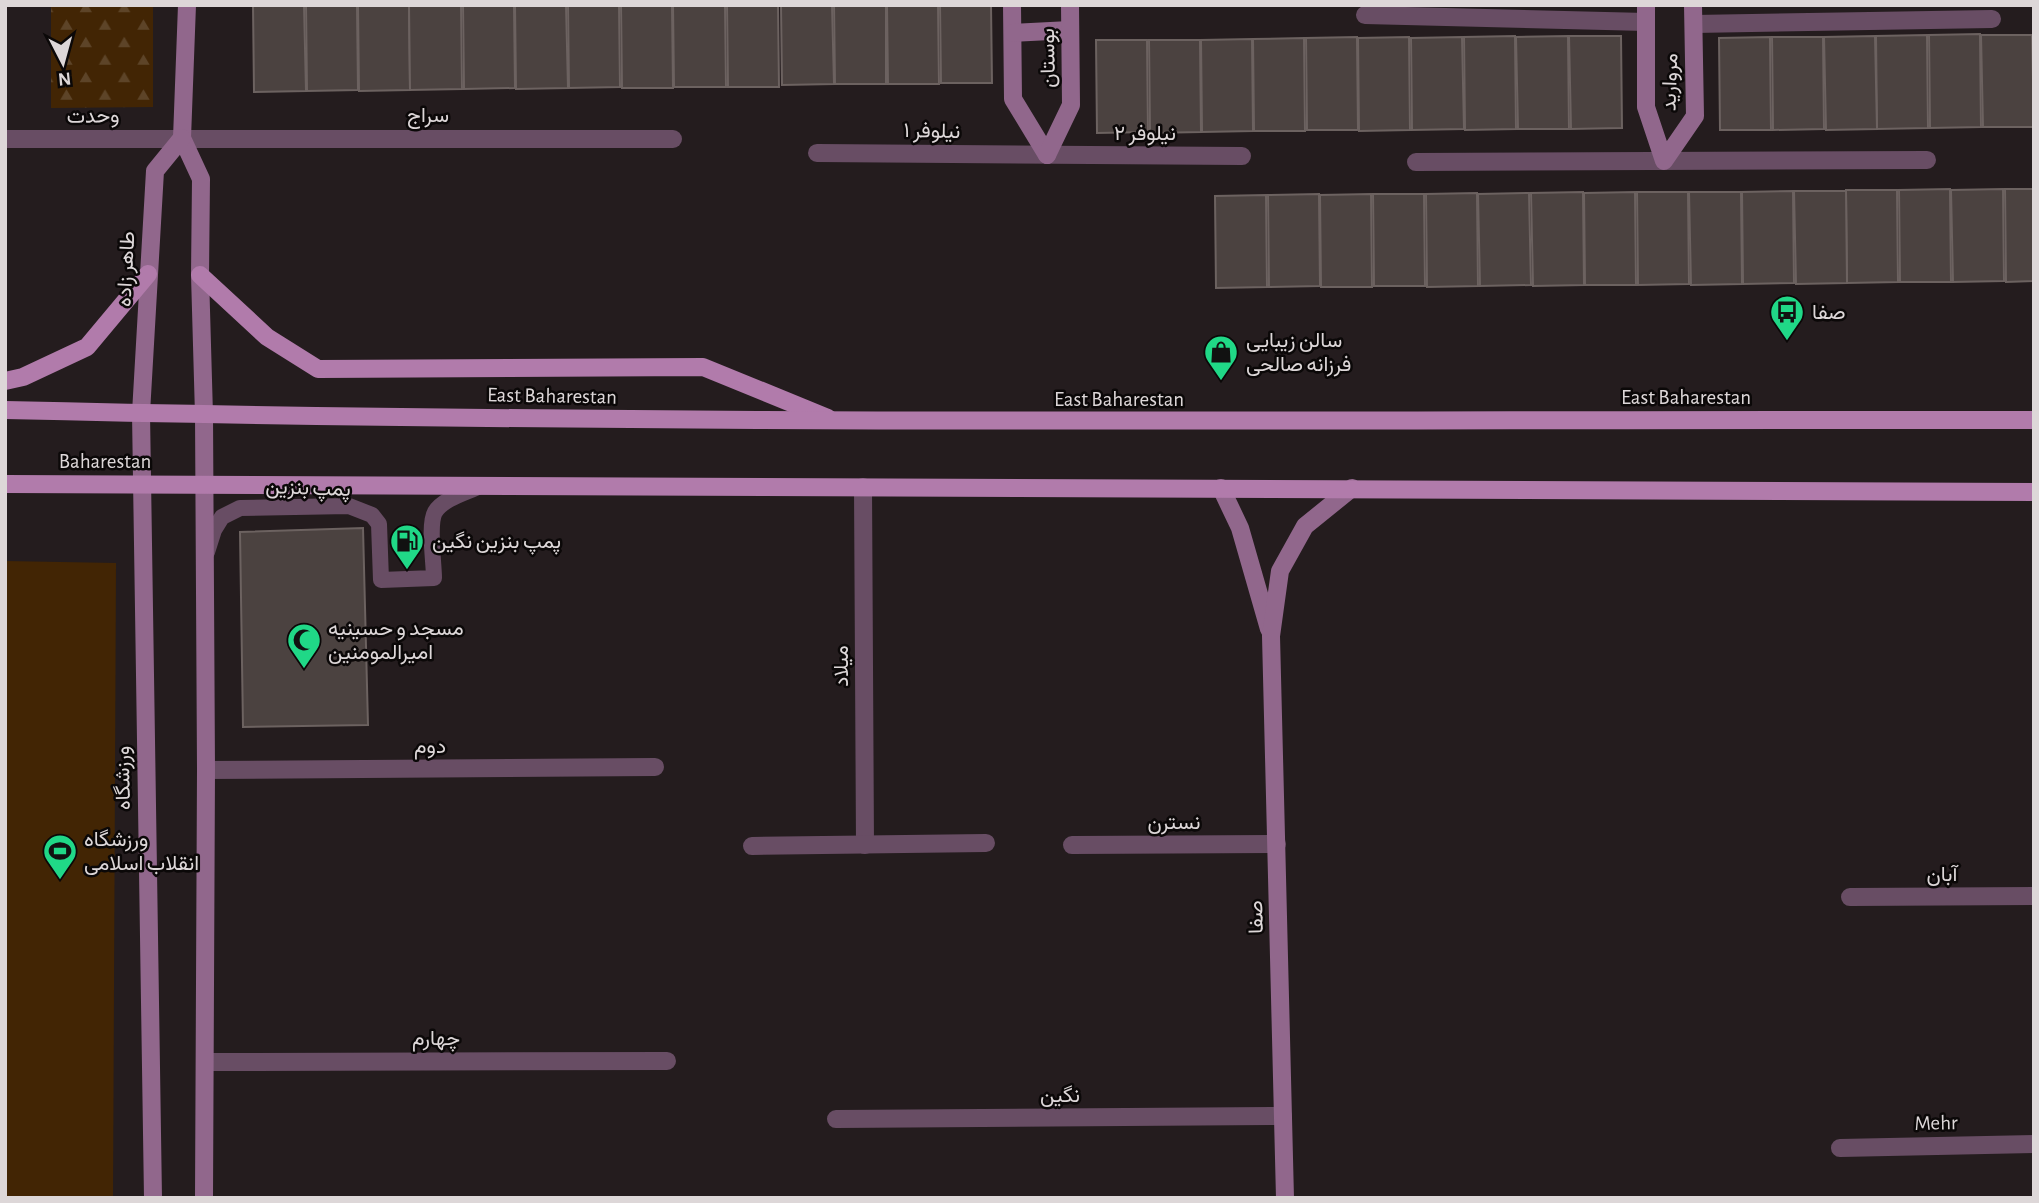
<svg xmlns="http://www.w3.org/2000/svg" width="2039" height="1203" font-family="'Alegreya Sans',Vazirmatn,sans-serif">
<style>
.grass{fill:#422504}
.forest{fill:url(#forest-firs)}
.building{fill:#4b4240;stroke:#6c6260;stroke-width:2}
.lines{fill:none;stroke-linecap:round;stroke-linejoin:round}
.lane{stroke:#684d64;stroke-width:16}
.street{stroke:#684d64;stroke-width:18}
.secondary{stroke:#91678c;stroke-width:18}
.primary{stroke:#b17bab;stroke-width:18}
.labels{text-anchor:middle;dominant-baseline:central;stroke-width:5;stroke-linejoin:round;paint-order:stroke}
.street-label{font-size:21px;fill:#ddd7d8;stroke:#0b0808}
.poi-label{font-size:21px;fill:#ddd7d8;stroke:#0b0808;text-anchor:start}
</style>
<defs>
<pattern id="forest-firs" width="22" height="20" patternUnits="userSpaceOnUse" patternTransform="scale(1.75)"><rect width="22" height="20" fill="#422504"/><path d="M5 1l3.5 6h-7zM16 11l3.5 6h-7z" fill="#5d4428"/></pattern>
</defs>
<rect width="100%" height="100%" fill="#241c1e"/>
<polygon class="grass" points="5,561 116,563 113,1198 5,1198"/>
<polygon class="forest" points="51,5 153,5 153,107 51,108"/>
<g class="building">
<polygon points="253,5 304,5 306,91 254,92"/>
<polygon points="306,5 357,5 358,90 307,91"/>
<polygon points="358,5 409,5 410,90 359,91"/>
<polygon points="409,5 461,5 462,89 410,90"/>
<polygon points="463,5 514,5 515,88 464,89"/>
<polygon points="515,5 566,5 568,88 516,89"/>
<polygon points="568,5 619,5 620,87 569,88"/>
<polygon points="621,5 672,5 673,88 622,88"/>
<polygon points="673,5 725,5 726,87 674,87"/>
<polygon points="727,5 778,5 779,87 728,87"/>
<polygon points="781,5 832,5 834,84 782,85"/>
<polygon points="834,5 886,5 886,84 835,84"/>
<polygon points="887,5 938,5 939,84 888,84"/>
<polygon points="940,5 991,5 992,83 941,83"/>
<polygon points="1980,34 1981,127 1930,128 1929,35"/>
<polygon points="1927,35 1928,128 1877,129 1876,36"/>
<polygon points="1981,35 2032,35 2034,127 1983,127"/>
<polygon points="1515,36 1516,129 1465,130 1464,37"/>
<polygon points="1568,36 1569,129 1518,129 1516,37"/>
<polygon points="1569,36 1621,36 1622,128 1571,129"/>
<polygon points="1875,36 1877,129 1826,130 1824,37"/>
<polygon points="1357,37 1358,130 1307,130 1306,38"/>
<polygon points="1409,37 1410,130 1359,131 1358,38"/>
<polygon points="1462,37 1464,129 1412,130 1411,38"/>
<polygon points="1770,37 1771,130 1720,130 1719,38"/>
<polygon points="1772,37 1823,37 1824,129 1773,130"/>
<polygon points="1304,38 1305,131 1254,131 1253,39"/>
<polygon points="1252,39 1253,131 1202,132 1201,40"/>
<polygon points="1096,40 1147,40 1148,132 1097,133"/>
<polygon points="1149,40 1200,40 1201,132 1150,133"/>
<polygon points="1950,189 1951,282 1900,282 1899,190"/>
<polygon points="2003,189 2004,281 1953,282 1951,190"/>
<polygon points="2005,189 2034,189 2034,281 2006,282"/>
<polygon points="1846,190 1897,190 1898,282 1847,283"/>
<polygon points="1793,191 1794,283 1743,284 1742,192"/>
<polygon points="1794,191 1846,191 1847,283 1796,284"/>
<polygon points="1583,192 1584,285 1533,286 1531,193"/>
<polygon points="1635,192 1636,285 1585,285 1584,193"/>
<polygon points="1637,192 1688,192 1689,284 1638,285"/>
<polygon points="1689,192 1741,192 1742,284 1691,285"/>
<polygon points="1477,193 1478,286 1427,287 1426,194"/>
<polygon points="1529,193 1531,285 1480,286 1478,194"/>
<polygon points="1319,194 1320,286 1269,287 1268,195"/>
<polygon points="1371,194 1372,287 1321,287 1320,195"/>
<polygon points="1373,194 1424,194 1425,286 1374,286"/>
<polygon points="1266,195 1267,287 1216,288 1215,196"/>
<polygon points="363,528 368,725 243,727 240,532"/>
</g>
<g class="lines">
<path class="lane" d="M207,552l7,-22 8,-13 18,-9 109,-2 23,9 7,9 2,56 53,-2c0,-15 -6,-54 1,-66 8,-13 30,-19 43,-25"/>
<g class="street">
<polyline points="1365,15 1646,22"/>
<polyline points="1694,24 1992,19"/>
<polyline points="5,139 673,139"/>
<polyline points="817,153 1242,156"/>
<polyline points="1416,162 1927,160"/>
<polyline points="863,487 865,845"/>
<polyline points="206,770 655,767"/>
<polyline points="1072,845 1277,844"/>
<polyline points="752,846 986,843"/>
<polyline points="1850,897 2034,896"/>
<polyline points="206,1062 667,1061"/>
<polyline points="836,1119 1283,1116"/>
<polyline points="1840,1148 2034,1144"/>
</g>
<g class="secondary">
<polyline points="187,5 182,138 201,179 200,275 204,415 206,770 204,1198"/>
<polyline points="1012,5 1013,99 1047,155"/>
<polyline points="1646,5 1646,107 1664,161 1695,116 1693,5"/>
<polyline points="1013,33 1070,30"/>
<polyline points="1047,155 1071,105 1070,5"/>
<polyline points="1221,488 1240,528 1269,629"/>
<polyline points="153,1198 141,413 155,171 182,138"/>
<polyline points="1285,1198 1271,636 1280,571 1305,526 1352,488"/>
</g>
<g class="primary">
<polyline points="200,275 267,337 318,369 703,367 828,418"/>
<polyline points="5,381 23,377 87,347 148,274"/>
<path d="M5,410c676,16 1353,9 2029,10"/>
<polyline points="5,484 2034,492"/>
</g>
</g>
<defs>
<g id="bus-pin" transform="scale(1.75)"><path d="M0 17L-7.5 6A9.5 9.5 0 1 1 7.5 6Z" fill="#20d887" stroke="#0b0808"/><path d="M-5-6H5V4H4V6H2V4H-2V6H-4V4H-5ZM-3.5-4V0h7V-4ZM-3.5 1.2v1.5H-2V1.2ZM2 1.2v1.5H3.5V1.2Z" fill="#111"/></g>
<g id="shop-pin" transform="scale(1.75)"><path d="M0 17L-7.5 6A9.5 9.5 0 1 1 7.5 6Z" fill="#20d887" stroke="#0b0808"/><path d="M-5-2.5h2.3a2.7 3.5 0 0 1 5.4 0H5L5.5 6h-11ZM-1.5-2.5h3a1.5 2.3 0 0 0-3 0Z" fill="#111"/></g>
<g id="fuel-pin" transform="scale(1.75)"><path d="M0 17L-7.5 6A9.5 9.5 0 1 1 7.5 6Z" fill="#20d887" stroke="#0b0808"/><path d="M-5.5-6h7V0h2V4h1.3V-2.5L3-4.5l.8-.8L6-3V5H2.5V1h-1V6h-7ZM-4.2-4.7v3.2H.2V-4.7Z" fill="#111"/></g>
<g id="mosque-pin" transform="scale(1.75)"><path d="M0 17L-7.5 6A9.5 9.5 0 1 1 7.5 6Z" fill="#20d887" stroke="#0b0808"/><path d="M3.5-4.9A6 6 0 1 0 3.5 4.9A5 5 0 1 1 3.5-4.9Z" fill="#111"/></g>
<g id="stadium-pin" transform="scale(1.75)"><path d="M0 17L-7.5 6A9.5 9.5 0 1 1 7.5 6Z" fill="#20d887" stroke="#0b0808"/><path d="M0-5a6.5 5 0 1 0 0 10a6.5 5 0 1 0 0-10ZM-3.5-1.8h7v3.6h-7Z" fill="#111"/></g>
</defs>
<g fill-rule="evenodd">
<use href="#bus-pin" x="1787" y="312"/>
<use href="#shop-pin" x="1221" y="352"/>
<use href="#fuel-pin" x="407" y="541"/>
<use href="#mosque-pin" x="304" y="640"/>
<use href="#stadium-pin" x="60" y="851"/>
</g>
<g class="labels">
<g class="street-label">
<text transform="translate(1048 58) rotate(-91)">بوستان</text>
<text transform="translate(1670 82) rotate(-88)">مروارید</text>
<text x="428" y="115">سراج</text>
<text transform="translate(93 116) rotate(-1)">وحدت</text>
<text transform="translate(932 131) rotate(1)">نیلوفر ۱</text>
<text x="1145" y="133">نیلوفر ۲</text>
<text transform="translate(126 269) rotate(-87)">طاهر زاده</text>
<text transform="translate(552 396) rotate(1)">East Baharestan</text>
<text x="1686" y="397">East Baharestan</text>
<text x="1119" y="399">East Baharestan</text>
<text x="105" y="461">Baharestan</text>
<text transform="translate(308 488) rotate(2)">پمپ بنزین</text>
<text transform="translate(841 666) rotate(-90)">میلاد</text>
<text x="430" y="746">دوم</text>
<text transform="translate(123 778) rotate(-91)">ورزشگاه</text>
<text x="1174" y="822">نسترن</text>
<text x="1942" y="874">آبان</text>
<text transform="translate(1256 917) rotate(-91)">صفا</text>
<text x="436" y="1038">چهارم</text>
<text x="1060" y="1095">نگین</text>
<text transform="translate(1936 1123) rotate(-1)">Mehr</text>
</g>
<g class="poi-label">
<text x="1812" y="312">صفا</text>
<text x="1246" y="340">سالن زیبایی<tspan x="1246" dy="24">فرزانه صالحی</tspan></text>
<text x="432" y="541">پمپ بنزین نگین</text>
<text x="328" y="628">مسجد و حسینیه<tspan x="328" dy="24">امیرالمومنین</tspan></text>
<text x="84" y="839">ورزشگاه<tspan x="84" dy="24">انقلاب اسلامی</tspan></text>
</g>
</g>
<rect width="2039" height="1203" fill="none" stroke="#ddd7d8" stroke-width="14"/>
<g transform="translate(63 63) rotate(174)" stroke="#0b0808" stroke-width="5" paint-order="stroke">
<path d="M0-5L12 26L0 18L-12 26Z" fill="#ddd7d8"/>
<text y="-10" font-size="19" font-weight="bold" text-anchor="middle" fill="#ddd7d8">N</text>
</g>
</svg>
